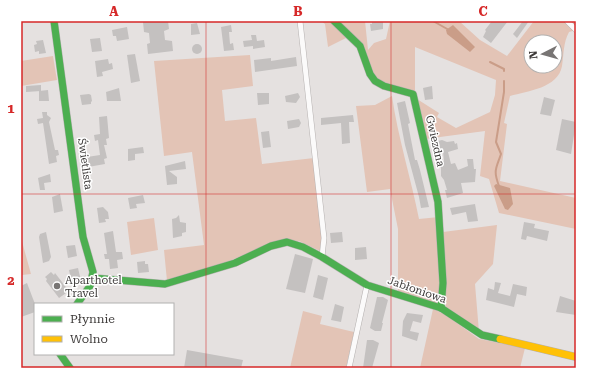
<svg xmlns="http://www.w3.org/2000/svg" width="597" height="389" font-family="'Roboto Serif',serif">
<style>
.green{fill:#e3c4b6;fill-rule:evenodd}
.water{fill:#ca9d88}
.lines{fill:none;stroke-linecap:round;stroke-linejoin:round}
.stream{stroke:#ca9d88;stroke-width:2}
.building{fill:#c4c1c0}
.street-casing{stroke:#b5b1b0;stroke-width:6}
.fast-casing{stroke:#b5b1b0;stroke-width:8}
.slow-casing{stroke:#b5b1b0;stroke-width:8}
.street{stroke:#fbfafa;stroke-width:5}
.fast{stroke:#4caf50;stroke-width:7}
.slow{stroke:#ffc107;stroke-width:7}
.grid{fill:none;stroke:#d62828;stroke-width:1;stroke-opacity:0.55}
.poi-dot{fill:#787574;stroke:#fff;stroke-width:1.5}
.labels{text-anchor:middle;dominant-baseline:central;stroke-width:3;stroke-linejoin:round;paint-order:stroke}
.street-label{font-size:11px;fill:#3e3b3a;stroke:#fff}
.poi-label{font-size:11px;fill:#3e3b3a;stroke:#fff;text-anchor:start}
.neatline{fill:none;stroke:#d62828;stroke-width:1.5}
.grid-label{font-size:13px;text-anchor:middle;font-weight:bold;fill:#d62828}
</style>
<rect width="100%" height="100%" fill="#e5e1e0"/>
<g class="green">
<polygon points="321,21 331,21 348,37 328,47 325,24"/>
<path d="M338,21h27l3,29 6,-7 12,-4 4,-18h69l21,19 27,16 27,-35h42v9l-7,2c-6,11 -5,22 -7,34 -4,22 -34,25 -52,30l-6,27 3,1 -7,57 76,17v31l-77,-16 -10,-34 -9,-3 5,-45 -60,8 -8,-40 22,14 -2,4 19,11 34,-16 5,-17 1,-15 -81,-33v44l-21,-5 -17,-7 -7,-10 -5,-17zM531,42h24v24h-24z"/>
<polygon points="250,55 253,86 222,90 225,121 256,118 262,164 314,158 322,235 320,251 299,241 281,240 207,270 167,281 164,250 204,245 192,152 164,156 154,61"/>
<polygon points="53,56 57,80 21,86 21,61"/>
<path d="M392,96c6,42 19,82 27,123l20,-2 2,91 -43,-13v-66l-8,-40 -23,3 -11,-86 19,-1z"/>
<polygon points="154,218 158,250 131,255 127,222"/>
<polygon points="497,225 493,264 475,284 479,332 446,309 443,232"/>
<polygon points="21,238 31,274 22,275 21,273"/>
<polygon points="433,309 446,315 479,339 525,348 520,368 420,368"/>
<polygon points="303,311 322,316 320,324 354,332 346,368 290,368"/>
</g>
<g class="water">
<polygon points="453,25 475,47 470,52 447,34 446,30"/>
<polygon points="496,184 510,188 513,204 508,210 505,209 494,186"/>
</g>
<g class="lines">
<g class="stream">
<polyline points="433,21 449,30"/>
<polyline points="490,62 504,69 504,71"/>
<path d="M499,186c-6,-16 -3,-17 2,-32l-5,-12 8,-50v-11"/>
</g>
</g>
<g class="building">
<polygon points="154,21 168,21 169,29 164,31 165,40 172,41 173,51 148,54 147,44 150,43 149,33 144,32 143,22"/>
<polygon points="372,21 383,21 383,29 371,31 370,24 372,24"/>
<polygon points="492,21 508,21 491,43 483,37 486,31 485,30"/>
<polygon points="523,21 529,21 517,38 513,34"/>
<polygon points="197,23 200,34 191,35 191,24"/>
<polygon points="231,25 232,32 229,32 230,44 233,43 234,50 224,51 221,27"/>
<polygon points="127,27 129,39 117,41 116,36 113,36 112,30"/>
<polygon points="251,35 256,35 257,41 264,40 265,47 253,49 253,46 244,47 243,41 252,40"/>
<polygon points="100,38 102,51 92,52 90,39"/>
<polygon points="43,40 46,53 39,54 39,51 35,52 34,45 37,44 36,41"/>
<circle cx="197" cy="49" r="5"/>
<polygon points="135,54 140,81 131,83 127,55"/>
<polygon points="296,57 297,66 255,72 254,60 271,58 271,61"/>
<polygon points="108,59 109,64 112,63 113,69 102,72 103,76 97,77 95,61"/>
<polygon points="41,85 41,91 26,92 26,86"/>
<polygon points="432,86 433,99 425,100 423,88"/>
<polygon points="119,88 121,101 107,101 106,92"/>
<polygon points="48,90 49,101 39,101 39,91"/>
<polygon points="257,93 269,93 269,104 258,105"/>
<polygon points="298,93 300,97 296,103 286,102 285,96"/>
<polygon points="89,94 91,95 92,101 91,102 91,104 82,105 80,95"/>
<polygon points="544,97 555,100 551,116 540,114"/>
<polygon points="405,101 410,123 408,124 415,160 417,160 420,170 429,207 421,208 419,197 405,145 397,103"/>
<polygon points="42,112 47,112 47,115 51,118 49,122 55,150 58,150 59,155 56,156 57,162 49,164 43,123 38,124 37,119 43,118"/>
<polygon points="353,115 354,122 349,122 350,143 342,144 341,123 321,125 321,118"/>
<polygon points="107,116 109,138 106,139 107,145 104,145 107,158 104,159 105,164 88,167 87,157 100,155 98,140 95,141 94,135 100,134 99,117"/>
<polygon points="299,119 301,123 299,127 288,129 287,121"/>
<polygon points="562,119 576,122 571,154 556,150"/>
<polygon points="269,131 271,147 263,148 261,132"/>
<polygon points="442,140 447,142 454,141 455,144 457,143 458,149 448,152 451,164 455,163 458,170 468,166 467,159 473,159 474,169 476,169 475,182 461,183 463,193 447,198 445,190 447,190 444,180 441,176 441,168 440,162 444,161 443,151 435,152 434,142"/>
<polygon points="143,147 144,153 135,154 135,160 128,161 128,149"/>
<polygon points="185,161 186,169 169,171 177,177 177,184 167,185 165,166"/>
<polygon points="50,174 51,182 44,183 45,190 40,190 38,178"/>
<polygon points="60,194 63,211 54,213 52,197"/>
<polygon points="143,195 145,203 136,204 137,208 130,209 128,198"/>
<polygon points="475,204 478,221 468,222 466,212 452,215 450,208"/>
<polygon points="103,207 108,212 109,219 105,219 106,222 99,223 97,208"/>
<polygon points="179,215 180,222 186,223 186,232 182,233 182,236 173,238 172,219 176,218"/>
<polygon points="524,222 535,224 534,228 549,231 547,241 527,236 526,240 521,239"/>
<polygon points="113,231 116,252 122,252 123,259 117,260 118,268 110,269 109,259 105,259 104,254 107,254 104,233"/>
<polygon points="46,232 51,257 49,261 43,263 39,237 40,234"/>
<polygon points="342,232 343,242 331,243 330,233"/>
<polygon points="75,245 77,256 68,258 66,246"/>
<polygon points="366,247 367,259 355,260 355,248"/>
<polygon points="295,254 313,259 305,293 286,289"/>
<polygon points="145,261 145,264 148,264 149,272 138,273 137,262"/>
<polygon points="78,268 81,281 72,285 69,270"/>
<polygon points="51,272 54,275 55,273 69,291 59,298 46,281 47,279 45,277"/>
<polygon points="318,275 328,278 323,300 313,297"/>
<polygon points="495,282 501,283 498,293 510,296 513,284 527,287 526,296 517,294 514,307 486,300 488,288 494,290"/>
<polygon points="27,283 35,304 35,312 21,317 21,286"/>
<polygon points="560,296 576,301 576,315 556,312"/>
<polygon points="377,297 383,297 388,300 382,323 383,323 381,331 375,331 370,328"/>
<polygon points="335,304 344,307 341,322 331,320"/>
<polygon points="407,313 423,315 421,323 413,321 410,331 419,333 417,341 402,336 403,321"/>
<polygon points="367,340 373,340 379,343 372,368 363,368"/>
<polygon points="187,350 243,360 241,368 184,368"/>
</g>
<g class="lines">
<g class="street-casing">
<g id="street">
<polyline points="300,21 324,238 322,257"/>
<polyline points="567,21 576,30"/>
<polyline points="349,368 367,285"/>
</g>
</g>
<g class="fast-casing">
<g id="fast">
<polyline points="54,21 83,237 93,272 90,286 77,304"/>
<polyline points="334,21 360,46 370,74 375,81 384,86 413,94 438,202 443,283 441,308"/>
<polyline points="93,278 165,284 235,263 271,246 287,242 303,247 322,257 367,285 441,308 482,335 500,339"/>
<polyline points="60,354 70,368"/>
</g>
</g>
<g class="slow-casing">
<polyline id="slow" points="500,339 576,357"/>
</g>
<use href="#street" class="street"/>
<use href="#fast" class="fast"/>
<use href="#slow" class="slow"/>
</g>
<path class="grid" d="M206,21v347M391,21v347M21,194h555"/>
<circle class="poi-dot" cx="57" cy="286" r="4"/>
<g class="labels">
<g class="street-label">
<text transform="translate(435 141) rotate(77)">Gwiezdna</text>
<text transform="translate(85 164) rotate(82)">Świetlista</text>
<text transform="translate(417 290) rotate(19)">Jabłoniowa</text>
</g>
<g class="poi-label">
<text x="65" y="280">Aparthotel<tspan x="65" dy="13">Travel</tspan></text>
</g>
</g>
<rect width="597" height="389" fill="none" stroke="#ffffff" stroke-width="44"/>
<rect x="34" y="303" width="140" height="52" fill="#ffffff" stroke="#b2b1b0"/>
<rect x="42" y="316" width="20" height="6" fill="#4caf50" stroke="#b2b1b0"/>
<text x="70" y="323" font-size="12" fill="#3e3b3a">Płynnie</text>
<rect x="42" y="336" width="20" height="6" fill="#ffc107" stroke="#b2b1b0"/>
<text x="70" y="343" font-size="12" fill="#3e3b3a">Wolno</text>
<g transform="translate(543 54) rotate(264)"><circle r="19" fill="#ffffff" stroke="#b2b1b0"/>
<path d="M0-3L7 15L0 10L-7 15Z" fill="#787574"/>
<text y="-6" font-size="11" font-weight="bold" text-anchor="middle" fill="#3e3b3a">N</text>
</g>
<rect x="22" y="22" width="553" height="345" class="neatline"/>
<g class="grid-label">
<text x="114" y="16">A</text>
<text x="298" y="16">B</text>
<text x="483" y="16">C</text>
<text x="11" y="113">1</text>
<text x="11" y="285">2</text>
</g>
</svg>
